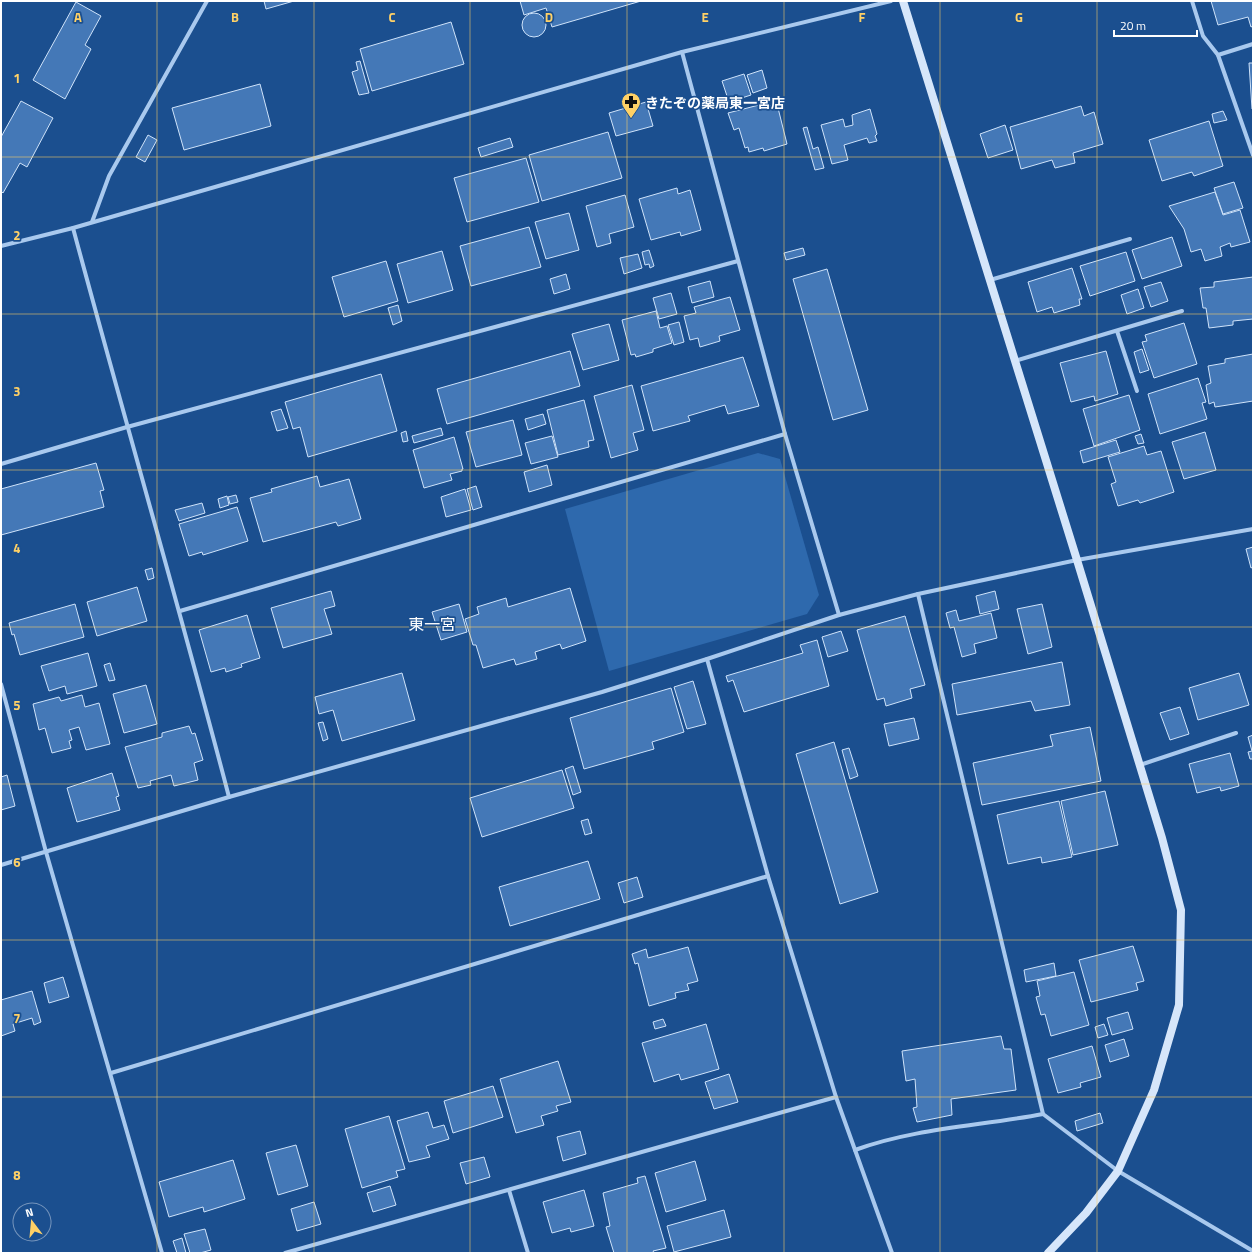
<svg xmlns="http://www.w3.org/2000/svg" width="1254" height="1254" font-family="'Titillium Web','Noto Sans JP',sans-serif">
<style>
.green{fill:#2e69ad}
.building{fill:#4478b7;stroke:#cfe3fa}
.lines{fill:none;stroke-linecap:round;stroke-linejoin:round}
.street{stroke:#a9c9ee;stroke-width:4}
.secondary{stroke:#d6e6fa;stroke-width:8}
.grid{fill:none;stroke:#ffd166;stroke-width:1;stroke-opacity:0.55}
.labels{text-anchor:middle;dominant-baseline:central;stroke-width:3.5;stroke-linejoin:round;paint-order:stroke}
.poi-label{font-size:14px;font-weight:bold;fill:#fff;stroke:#1b4f8f;text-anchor:start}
.quarter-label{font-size:16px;fill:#fff;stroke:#1b4f8f}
.grid-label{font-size:13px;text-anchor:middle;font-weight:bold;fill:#ffd166;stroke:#1b4f8f;stroke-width:3.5;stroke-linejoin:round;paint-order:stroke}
</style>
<rect width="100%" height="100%" fill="#1b4f8f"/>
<polygon class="green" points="758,453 780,459 819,595 807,614 609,671 565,509"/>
<g class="building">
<polygon points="264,1 294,1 266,9"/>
<polygon points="520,1 641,1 552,27 546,8 524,15"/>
<polygon points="1211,1 1253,1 1253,26 1251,27 1248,17 1218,25"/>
<polygon points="76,2 101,16 85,45 91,49 65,99 33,80"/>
<circle cx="534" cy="25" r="12"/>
<polygon points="451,22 464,64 372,91 360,49"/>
<polygon points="360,61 369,93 359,95 352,72 358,70 356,62"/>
<polygon points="1249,63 1253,63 1253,109 1252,109"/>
<polygon points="762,70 767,88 753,93 747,75"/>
<polygon points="744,74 751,95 729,102 722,81"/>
<polygon points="260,84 271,126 184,150 172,108"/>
<polygon points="21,101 53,118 27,167 20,163 3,193 1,191 1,137"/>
<polygon points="646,102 653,126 616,136 609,113"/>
<polygon points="777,104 787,144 764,151 763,148 749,152 748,147 745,148 739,128 734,130 728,113 759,105 760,108"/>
<polygon points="1081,106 1084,116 1094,112 1103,144 1073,153 1075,163 1055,168 1052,160 1021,169 1010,127"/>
<polygon points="870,109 877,134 875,136 877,141 869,143 867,138 844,145 848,160 832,164 821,125 843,119 845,127 853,125 852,115"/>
<polygon points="1223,111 1227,120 1214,123 1212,114"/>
<polygon points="1209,121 1223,166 1194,176 1192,172 1162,181 1149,140"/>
<polygon points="1005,125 1013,150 988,158 980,134"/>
<polygon points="807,127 813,149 818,147 824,168 815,170 803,128"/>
<polygon points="608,132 622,178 542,201 529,155"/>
<polygon points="148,135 157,140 145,162 136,157"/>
<polygon points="510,138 513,147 481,157 478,148"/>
<polygon points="526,158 539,202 467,222 454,178"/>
<polygon points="1234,182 1243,208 1223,214 1214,188"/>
<polygon points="677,188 678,194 690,190 701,230 681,236 680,232 651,240 639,199"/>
<polygon points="1215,192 1223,215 1240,210 1250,242 1231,247 1230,243 1220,247 1222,256 1205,261 1201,249 1191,252 1184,229 1169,206"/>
<polygon points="625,195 634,227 609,234 611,243 597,247 586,206"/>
<polygon points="569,213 579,250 546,259 535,222"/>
<polygon points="529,227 541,267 471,286 460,246"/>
<polygon points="1172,237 1182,266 1142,279 1132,250"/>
<polygon points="803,248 805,255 786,260 784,253"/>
<polygon points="649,250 654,266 650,268 649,264 645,265 642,252"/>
<polygon points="442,251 453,290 408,303 397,264"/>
<polygon points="1126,252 1135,281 1090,296 1080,266"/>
<polygon points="638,254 642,268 624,274 620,258"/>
<polygon points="386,261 398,301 344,317 332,277"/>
<polygon points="1072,268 1082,299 1079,299 1080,305 1054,313 1052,307 1037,312 1028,282"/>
<polygon points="827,269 868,410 833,420 793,279"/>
<polygon points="566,274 570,289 554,294 550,279"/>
<polygon points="1253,277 1253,319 1233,321 1233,325 1209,328 1206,308 1203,308 1200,288 1214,287 1214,282"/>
<polygon points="710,281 714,297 692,303 688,287"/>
<polygon points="1161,282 1168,301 1151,307 1144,287"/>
<polygon points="1138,289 1144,308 1127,314 1121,295"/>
<polygon points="671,293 677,314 659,319 653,298"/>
<polygon points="730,297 740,330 719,336 720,341 700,347 698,338 690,340 684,316 696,313 694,307"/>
<polygon points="398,305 402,321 393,325 388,308"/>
<polygon points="656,311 660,328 667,326 672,343 653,349 653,352 636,357 635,354 631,355 622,320"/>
<polygon points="679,322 684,342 674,345 668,325"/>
<polygon points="1184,323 1197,364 1154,378 1142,342 1147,341 1145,335"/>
<polygon points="609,324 619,360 583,370 572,334"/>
<polygon points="1142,349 1149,370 1140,373 1134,352"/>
<polygon points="570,351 580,386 447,424 437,389"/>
<polygon points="1106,351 1118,394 1095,401 1094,396 1071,402 1060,363"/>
<polygon points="1253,354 1253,401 1215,407 1214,402 1209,404 1206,385 1211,383 1208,366 1225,363 1225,359"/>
<polygon points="743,357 759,406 728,414 725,405 688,416 690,421 653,431 641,386"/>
<polygon points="381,374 397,431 308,457 300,427 293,429 285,402"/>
<polygon points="1198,378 1206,402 1202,403 1207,419 1160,434 1148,394"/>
<polygon points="632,385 644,430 633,433 638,450 611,458 594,396"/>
<polygon points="1129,395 1140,430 1094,446 1083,409"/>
<polygon points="584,400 594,440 588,441 589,447 558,455 547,410"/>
<polygon points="281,409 288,428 277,431 271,412"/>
<polygon points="543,414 546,424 528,430 525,419"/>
<polygon points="513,420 522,455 476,467 466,432"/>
<polygon points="441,428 443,435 414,443 412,436"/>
<polygon points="406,431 408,441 403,442 401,433"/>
<polygon points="1205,432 1216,470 1184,479 1172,442"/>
<polygon points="1141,434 1144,443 1138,444 1135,436"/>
<polygon points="552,436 558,457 531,464 525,443"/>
<polygon points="454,437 463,469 462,469 462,471 450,474 452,480 424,488 413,450"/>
<polygon points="1116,440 1120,452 1083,463 1080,451"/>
<polygon points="1144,446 1147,455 1161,451 1174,492 1140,503 1138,500 1118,506 1111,484 1116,482 1108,457"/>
<polygon points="96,463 104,490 100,491 104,507 1,535 1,489"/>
<polygon points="547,465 552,485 529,492 524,472"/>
<polygon points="317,476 320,487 349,479 361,519 338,526 336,522 263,542 250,498 272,492 271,489"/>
<polygon points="476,486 482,507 473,510 467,489"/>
<polygon points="465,489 471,510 446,517 441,497"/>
<polygon points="236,495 238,502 230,504 228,497"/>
<polygon points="227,496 229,505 220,508 218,499"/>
<polygon points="202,503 205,513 179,521 175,510"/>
<polygon points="237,507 248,541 203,555 202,552 189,556 179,524"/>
<polygon points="1253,547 1253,567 1251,568 1246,549"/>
<polygon points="152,568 154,578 148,580 145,570"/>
<polygon points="137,587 147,621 97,636 87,602"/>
<polygon points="570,588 586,641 562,649 560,644 535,652 537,659 516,665 514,659 483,668 476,645 473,645 465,619 479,614 477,607 506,598 508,607"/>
<polygon points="331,591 335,606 324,609 332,634 283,648 271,608"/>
<polygon points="995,591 999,609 980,614 976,596"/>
<polygon points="75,604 84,637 20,655 14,634 12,635 9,623"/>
<polygon points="459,604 467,632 441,640 432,612"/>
<polygon points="1042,604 1052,647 1028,654 1017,609"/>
<polygon points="956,610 959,621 991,613 997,638 974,644 976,653 962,657 954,627 950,628 946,613"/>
<polygon points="247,615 260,658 241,664 242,667 226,672 225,668 211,672 199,630"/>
<polygon points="905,616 925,685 910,689 912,698 886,706 884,698 877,700 857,630"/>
<polygon points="841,631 848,651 828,657 822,637"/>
<polygon points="817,640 829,686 744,712 733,680 728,682 726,676 803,653 800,645"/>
<polygon points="88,653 97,686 67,694 65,686 49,691 41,666"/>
<polygon points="1062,662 1070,705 1035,711 1031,701 957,715 952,684"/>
<polygon points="110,663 115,680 109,681 104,665"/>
<polygon points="402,673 415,720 342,741 333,710 319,714 315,697"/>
<polygon points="1239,673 1249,705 1198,720 1189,688"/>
<polygon points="693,681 706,724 687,729 674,687"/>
<polygon points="146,685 157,724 124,733 113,694"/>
<polygon points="671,688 684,732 652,742 654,749 584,769 570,718"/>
<polygon points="82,695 85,707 99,703 110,744 86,750 79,727 69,730 72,740 69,741 71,748 52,753 45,728 39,730 33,704 59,697 61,701"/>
<polygon points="1180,707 1189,734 1170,740 1160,713"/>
<polygon points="914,718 919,739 889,746 884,724"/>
<polygon points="323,722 328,739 323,741 318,723"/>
<polygon points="189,726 192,734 195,733 203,760 194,763 198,780 174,786 171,775 150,781 151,785 138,788 125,747 162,737 162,733"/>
<polygon points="1090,727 1101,781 982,805 973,763 1053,746 1050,735"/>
<polygon points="1253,735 1253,759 1250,759 1248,752 1252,751 1248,737"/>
<polygon points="834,742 878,892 840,904 796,754"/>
<polygon points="849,748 858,776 850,779 842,750"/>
<polygon points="1230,753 1239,786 1221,791 1220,787 1197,793 1189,764"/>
<polygon points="573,766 581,792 573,795 565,769"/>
<polygon points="562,770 574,808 482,837 470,798"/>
<polygon points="112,773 119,796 116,797 120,810 77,822 67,788"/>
<polygon points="7,775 15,806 1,810 1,777"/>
<polygon points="1105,791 1118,845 1073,855 1061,801"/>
<polygon points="1059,801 1072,857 1042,863 1041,857 1008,864 997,815"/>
<polygon points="588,819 592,833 585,835 581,821"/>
<polygon points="588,861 600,899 510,926 499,887"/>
<polygon points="637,877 643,897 624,903 618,883"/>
<polygon points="1133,946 1144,981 1136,983 1138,990 1091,1002 1079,960"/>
<polygon points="688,947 698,981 687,984 689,990 675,993 676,998 649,1006 638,963 635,964 632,954 646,949 648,958"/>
<polygon points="1054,963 1056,976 1026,982 1024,970"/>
<polygon points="1074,972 1089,1025 1051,1036 1045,1014 1041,1015 1036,997 1040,996 1037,981"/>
<polygon points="63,977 69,997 49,1003 44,983"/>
<polygon points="32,991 41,1022 34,1025 32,1018 13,1024 15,1031 1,1036 1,1000"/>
<polygon points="1128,1012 1133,1029 1112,1035 1107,1018"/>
<polygon points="663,1019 666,1026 655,1029 653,1022"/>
<polygon points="706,1024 719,1069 681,1080 679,1074 654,1082 642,1043"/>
<polygon points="1104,1024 1108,1035 1098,1038 1095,1027"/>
<polygon points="1001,1036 1004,1049 1011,1049 1016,1090 951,1099 952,1115 917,1122 913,1108 917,1107 915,1079 906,1081 902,1051"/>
<polygon points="1124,1039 1129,1056 1110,1062 1105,1045"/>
<polygon points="1092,1046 1101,1077 1080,1083 1081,1087 1058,1093 1048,1059"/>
<polygon points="558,1061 571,1102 556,1106 558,1111 541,1116 544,1125 516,1133 500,1079"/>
<polygon points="729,1074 738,1102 714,1109 705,1082"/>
<polygon points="493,1086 503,1117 453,1133 444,1101"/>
<polygon points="428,1112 433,1128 444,1125 449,1139 426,1146 430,1157 409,1162 397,1121"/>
<polygon points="1100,1113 1103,1123 1077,1131 1075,1121"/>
<polygon points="389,1116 405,1169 396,1171 398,1177 362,1188 345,1129"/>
<polygon points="580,1131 586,1154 563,1161 557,1137"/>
<polygon points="296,1145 308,1186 278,1195 266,1153"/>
<polygon points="484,1157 490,1177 466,1184 460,1163"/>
<polygon points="233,1160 245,1199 204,1212 203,1207 169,1217 159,1182"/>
<polygon points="695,1161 706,1200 666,1212 655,1173"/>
<polygon points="645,1176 666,1248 653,1251 654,1253 614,1253 606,1227 610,1226 603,1193 638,1183 637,1178"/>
<polygon points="390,1186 396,1205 373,1212 367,1193"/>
<polygon points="584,1190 594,1226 571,1232 570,1228 552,1233 543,1202"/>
<polygon points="314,1202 321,1224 297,1231 291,1209"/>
<polygon points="724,1210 731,1237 674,1252 667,1226"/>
<polygon points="205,1229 211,1250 200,1253 190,1253 184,1234"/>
<polygon points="182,1238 186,1253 177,1253 173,1241"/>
</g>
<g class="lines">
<g class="street">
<polyline points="1192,1 1203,36 1218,55"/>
<polyline points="1253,44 1218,55 1253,155"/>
<polyline points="682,52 785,434 839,615"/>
<polyline points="92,222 109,176 207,1"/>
<path d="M73,228c51,189 106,378 156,569"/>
<polyline points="1,246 73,228 682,52 891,1"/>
<polyline points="990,280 1130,239"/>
<polyline points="1117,331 1137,391"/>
<polyline points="1015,361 1182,311"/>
<polyline points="1,464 127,427 738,261"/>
<polyline points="918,594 1043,1114 1118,1171 1253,1251"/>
<polyline points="180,611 785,434"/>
<polyline points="1,684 46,852 162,1253"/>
<polyline points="1140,765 1236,733"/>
<polyline points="1,865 229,797 602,692 707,659 839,615 918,594 1077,560 1253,529"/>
<polyline points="111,1073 768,876"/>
<polyline points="836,1097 892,1253"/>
<path d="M855,1150c60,-22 126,-24 188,-36"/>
<polyline points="509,1190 528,1253"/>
<polyline points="285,1253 836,1097 768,876 707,659"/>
</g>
<polyline class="secondary" points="903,1 1077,560 1162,838 1181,910 1179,1005 1154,1090 1118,1171 1086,1213 1048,1253"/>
</g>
<path class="grid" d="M157,1v1252M314,1v1252M470,1v1252M627,1v1252M784,1v1252M940,1v1252M1097,1v1252M1,157h1252M1,314h1252M1,470h1252M1,627h1252M1,784h1252M1,940h1252M1,1097h1252"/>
<defs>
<g id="pharmacy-pin" transform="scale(1)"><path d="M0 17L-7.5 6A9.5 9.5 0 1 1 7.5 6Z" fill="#ffd166" stroke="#1b4f8f"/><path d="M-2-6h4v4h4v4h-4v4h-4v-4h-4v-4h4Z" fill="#111"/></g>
</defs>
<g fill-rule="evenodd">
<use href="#pharmacy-pin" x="631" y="102"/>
</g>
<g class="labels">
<g class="poi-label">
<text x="645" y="102">きたぞの薬局東一宮店</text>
</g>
<g class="quarter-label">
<text x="432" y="624">東一宮</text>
</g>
</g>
<g class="grid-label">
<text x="78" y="22">A</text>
<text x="235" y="22">B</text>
<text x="392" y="22">C</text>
<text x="549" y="22">D</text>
<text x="705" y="22">E</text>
<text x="862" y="22">F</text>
<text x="1019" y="22">G</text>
<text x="17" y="83">1</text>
<text x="17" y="240">2</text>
<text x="17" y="396">3</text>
<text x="17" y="553">4</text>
<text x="17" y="710">5</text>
<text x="17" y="867">6</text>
<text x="17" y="1023">7</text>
<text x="17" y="1180">8</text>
</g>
<rect width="1254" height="1254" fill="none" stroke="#ffffff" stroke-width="4"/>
<g transform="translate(32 1222) rotate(344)"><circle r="19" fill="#1b4f8f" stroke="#7695bc"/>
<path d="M0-3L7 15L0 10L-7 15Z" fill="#ffd166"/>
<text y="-6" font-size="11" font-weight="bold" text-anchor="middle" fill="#ffffff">N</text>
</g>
<path d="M1114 30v6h83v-6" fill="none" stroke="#ffffff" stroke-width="2"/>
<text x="1120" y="30" font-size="12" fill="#ffffff" stroke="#1b4f8f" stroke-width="3" paint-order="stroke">20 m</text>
</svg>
